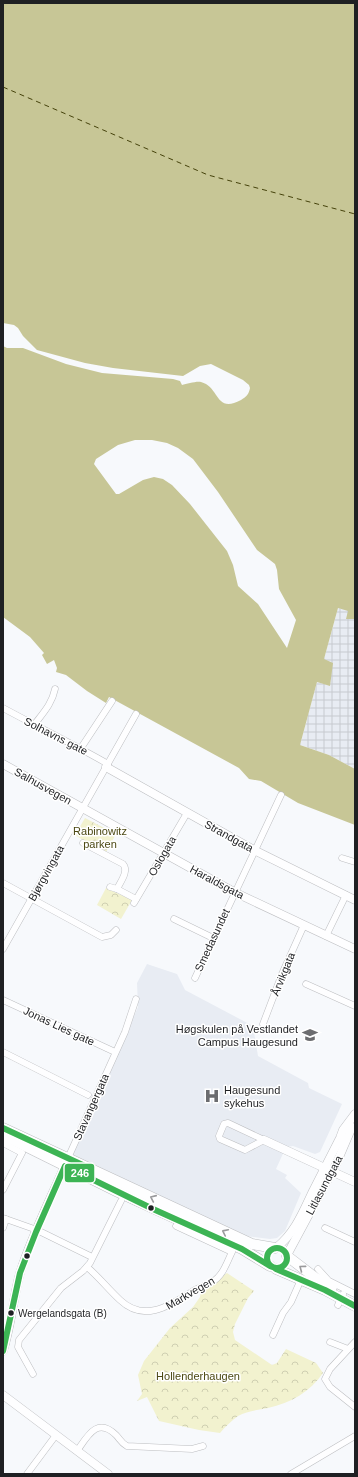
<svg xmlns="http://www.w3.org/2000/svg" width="358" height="1477" font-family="Arial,sans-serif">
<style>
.built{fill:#e8ecf3}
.industrial{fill:url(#industrial-grid)}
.forest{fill:url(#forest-crowns)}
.water{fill:#c7c696;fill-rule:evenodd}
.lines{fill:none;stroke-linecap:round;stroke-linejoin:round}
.ferry{stroke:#45420b;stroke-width:1;stroke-dasharray:5 4;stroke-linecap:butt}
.minor-casing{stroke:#bdbec1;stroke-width:7}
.tertiary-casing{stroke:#bdbec1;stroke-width:9}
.primary-casing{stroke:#bdbec1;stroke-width:11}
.minor{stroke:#fefeff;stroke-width:6}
.tertiary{stroke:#fefeff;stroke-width:8}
.primary{stroke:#fefeff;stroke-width:10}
.bus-1-casing{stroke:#fff;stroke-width:9}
.bus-1{stroke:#3cb454;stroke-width:6}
.oneway{stroke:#9a9a9c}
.bus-dot{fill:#1f2023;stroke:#fff;stroke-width:1.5}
.labels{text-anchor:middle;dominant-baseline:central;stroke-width:3;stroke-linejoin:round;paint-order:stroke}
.bus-label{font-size:10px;fill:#1f2023;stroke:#fff;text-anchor:start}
.street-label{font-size:11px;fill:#1f2023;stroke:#fff}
.park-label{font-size:11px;fill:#4c4914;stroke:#fff}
.poi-label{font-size:11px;fill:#1f2023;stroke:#fff;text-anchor:end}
.line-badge{stroke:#fff;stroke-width:1.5}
.badge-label{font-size:11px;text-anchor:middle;font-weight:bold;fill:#fff}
</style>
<defs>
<pattern id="industrial-grid" width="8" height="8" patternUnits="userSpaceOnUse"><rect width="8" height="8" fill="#e8ecf3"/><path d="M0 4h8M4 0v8" fill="none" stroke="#c7cad0"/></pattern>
<pattern id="forest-crowns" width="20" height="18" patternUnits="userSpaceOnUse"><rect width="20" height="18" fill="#f2f2cf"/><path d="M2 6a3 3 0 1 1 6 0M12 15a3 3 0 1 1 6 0" fill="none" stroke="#cfcfb1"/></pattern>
</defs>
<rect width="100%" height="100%" fill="#f7f9fc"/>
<polygon class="built" points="147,964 177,974 185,990 253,1026 258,1056 308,1083 309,1088 342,1104 320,1152 315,1154 293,1146 286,1147 276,1169 287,1175 285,1178 301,1193 285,1231 277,1238 270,1239 237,1235 71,1157 138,1007 137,983"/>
<polygon class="industrial" points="338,608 355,611 355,769 329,755 300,745 317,682 328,685 324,659"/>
<g class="forest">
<polygon points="85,818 116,834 105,854 75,835"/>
<polygon points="106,888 132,900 121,919 97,905"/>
<path d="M227,1273l27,18 -6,7 -13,26 -2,8 2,8 37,25 5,-2 9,-14 30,14 7,10c-13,19 -32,30 -55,35 -10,2 -21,3 -30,8 -7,5 -13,11 -18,17l-21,-3 -40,-9 -12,-24 -10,4 5,-7 -4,-19 6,-14 26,-33 23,-21 7,-10 2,-9 10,-5z"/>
</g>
<path class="water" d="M3,3h352v616h-9l2,-8 -10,-3 -14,51 9,4 -3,23 -13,-4 -17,63 29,10 26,14v56l-57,-22 -37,-22 -12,-2 -10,-11 -130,-71 -3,6 -19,-12 -21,-16 -10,-3 1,-4 -3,-8 -7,4 -5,-9 2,-2 -14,-16 -27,-20v-271l4,2h16l43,16 36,9 71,6 7,2 2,4c5,-1 14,-4 19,-3 19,5 14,32 40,18 5,-3 8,-6 9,-12l-1,-3 -6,-5 -32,-16 -11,2 -17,10 -70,-8 -28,-5 -48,-13 -14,-14 -5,-8 -4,-3 -11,-2zM135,440h17l15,3 11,5 15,11 25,33 39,58 18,14 2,6 2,19 17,31 -9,28 -29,-44 -20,-18 -5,-21 -6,-14 -37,-47 -18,-19 -9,-6 -9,-2 -11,3 -24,14h-3l-22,-30 2,-5 22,-14z"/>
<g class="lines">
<polyline class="ferry" points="3,87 208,175 355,214"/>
<g class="minor-casing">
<g id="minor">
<path d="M3,708c35,19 70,36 105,56"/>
<path d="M34,725c9,-12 18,-21 21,-36"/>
<polyline points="81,748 112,701"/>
<path d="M83,843l40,21c6,7 -2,17 -6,25"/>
<polyline points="342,858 355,862"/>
<polyline points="3,883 102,937 111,935 116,930"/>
<polyline points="110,887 117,889 136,899"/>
<polyline points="134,903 187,813"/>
<polyline points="174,919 213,938"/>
<polyline points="326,936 346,895"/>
<polyline points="3,949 136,714"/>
<polyline points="195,978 281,795"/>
<polyline points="306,984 355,1006"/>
<polyline points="3,1000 115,1052"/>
<polyline points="263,1024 282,974 304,925"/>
<polyline points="3,1052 88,1095"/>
<polygon points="228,1123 264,1140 245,1150 220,1139 219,1136 224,1124"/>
<polyline points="3,1143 22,1153 3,1190"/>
<polyline points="68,1158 125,1032 136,999"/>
<polyline points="3,1218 37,1230 92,1257"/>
<polyline points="3,1228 6,1219"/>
<polyline points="325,1228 355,1242"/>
<path d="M87,1267c12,10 21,22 33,33 23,22 48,7 70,-7 6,-5 15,-7 22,-11 11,-6 15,-20 20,-30l-56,-26"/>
<polyline points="318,1269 329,1281 355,1294"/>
<polyline points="338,1305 343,1294"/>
<polyline points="273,1335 283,1313 291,1302 299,1284"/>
<polyline points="330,1342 348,1349"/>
<polyline points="355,1342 330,1369 325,1379 330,1387 355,1407"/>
<polyline points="33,1374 18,1347 19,1340 61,1288 83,1271 90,1263 121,1201"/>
<path d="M77,1451c10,-14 20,-35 39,-16 4,4 5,8 11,11l65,3 11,-3"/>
<polyline points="27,1474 56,1435"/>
<polyline points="291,1474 355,1436"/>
</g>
</g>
<g class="tertiary-casing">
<g id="tertiary">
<polyline points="3,764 234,892 355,949"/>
<polyline points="106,767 254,850 355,900"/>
<polyline points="264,1140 355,1182"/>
<path d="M276,1248c19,-15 27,-36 37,-57 9,-18 18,-35 27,-53l3,-8 12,-16"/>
<polyline points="287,1255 337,1162 352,1127"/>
<path d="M3,1351c8,-25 10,-52 17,-78 12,-38 31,-75 47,-112"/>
<polyline points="3,1395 108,1474"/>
</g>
</g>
<g class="primary-casing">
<g id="primary">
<polyline points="3,1128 252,1244 275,1248"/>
<polyline points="3,1135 118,1192 242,1249 270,1266"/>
<polyline points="287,1256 317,1279 332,1287"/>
<polyline points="276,1269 325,1290 355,1306"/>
</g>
</g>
<use href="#minor" class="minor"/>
<use href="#tertiary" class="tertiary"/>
<use href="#primary" class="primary"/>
<g class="bus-1-casing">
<g id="bus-1">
<polyline points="3,1128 87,1167"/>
<circle cx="277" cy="1258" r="10"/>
<polyline points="276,1269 325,1290 355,1306"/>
<polyline points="3,1351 20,1273 36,1232 65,1166 153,1209 242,1249 270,1266"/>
</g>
</g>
<use href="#bus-1" class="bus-1"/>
</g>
<defs><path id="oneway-chevron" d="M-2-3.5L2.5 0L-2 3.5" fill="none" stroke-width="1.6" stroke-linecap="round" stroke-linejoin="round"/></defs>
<g class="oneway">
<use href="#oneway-chevron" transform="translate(153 1198) rotate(-156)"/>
<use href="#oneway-chevron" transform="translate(225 1232) rotate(-154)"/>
<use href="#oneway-chevron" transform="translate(302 1268) rotate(-143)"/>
</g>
<defs>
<g id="university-bare" transform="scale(1.2)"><path d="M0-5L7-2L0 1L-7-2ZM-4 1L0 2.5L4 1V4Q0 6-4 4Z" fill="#6b6c6f" stroke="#fff" stroke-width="2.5" paint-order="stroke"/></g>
<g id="hospital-bare" transform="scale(1.2)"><path d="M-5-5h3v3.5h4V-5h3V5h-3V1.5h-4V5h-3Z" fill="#6b6c6f" stroke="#fff" stroke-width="2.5" paint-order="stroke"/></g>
</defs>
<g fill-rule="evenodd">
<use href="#university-bare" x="310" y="1035"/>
<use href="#hospital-bare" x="212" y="1096"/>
</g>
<g class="bus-dot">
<circle cx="151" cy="1208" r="3.5"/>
<circle cx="27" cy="1256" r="3.5"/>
<circle cx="11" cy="1313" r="3.5"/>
</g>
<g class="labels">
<g class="bus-label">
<text x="18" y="1313">Wergelandsgata (B)</text>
</g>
<g class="street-label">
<text transform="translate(56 736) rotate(27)">Solhavns gate</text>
<text transform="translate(43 786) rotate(29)">Salhusvegen</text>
<text transform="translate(229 836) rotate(29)">Strandgata</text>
<text transform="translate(162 856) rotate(-60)">Oslogata</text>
<text transform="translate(46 873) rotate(-61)">Bjørgvingata</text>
<text transform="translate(217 882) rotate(28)">Haraldsgata</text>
<text transform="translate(212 940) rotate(-65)">Smedasundet</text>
<text transform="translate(283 974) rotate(-68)">Årvikgata</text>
<text transform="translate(59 1026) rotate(25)">Jonas Lies gate</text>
<text transform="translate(91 1107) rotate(-66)">Stavangergata</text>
<text transform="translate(324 1185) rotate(-62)">Litlasundgata</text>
<text transform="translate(190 1293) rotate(-30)">Markvegen</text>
</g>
<g class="park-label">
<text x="100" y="831">Rabinowitz<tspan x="100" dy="13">parken</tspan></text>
<text x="198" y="1376">Hollenderhaugen</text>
</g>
<g class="poi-label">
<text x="298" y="1029">Høgskulen på Vestlandet<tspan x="298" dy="13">Campus Haugesund</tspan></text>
<text x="224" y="1090" text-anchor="start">Haugesund<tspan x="224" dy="13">sykehus</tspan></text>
</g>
</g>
<rect class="line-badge" x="64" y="1163" width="31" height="20" rx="4" fill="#3cb454"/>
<g class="badge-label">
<text x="80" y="1177">246</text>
</g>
<rect width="358" height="1477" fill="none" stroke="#1f2023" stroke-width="8"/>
</svg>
